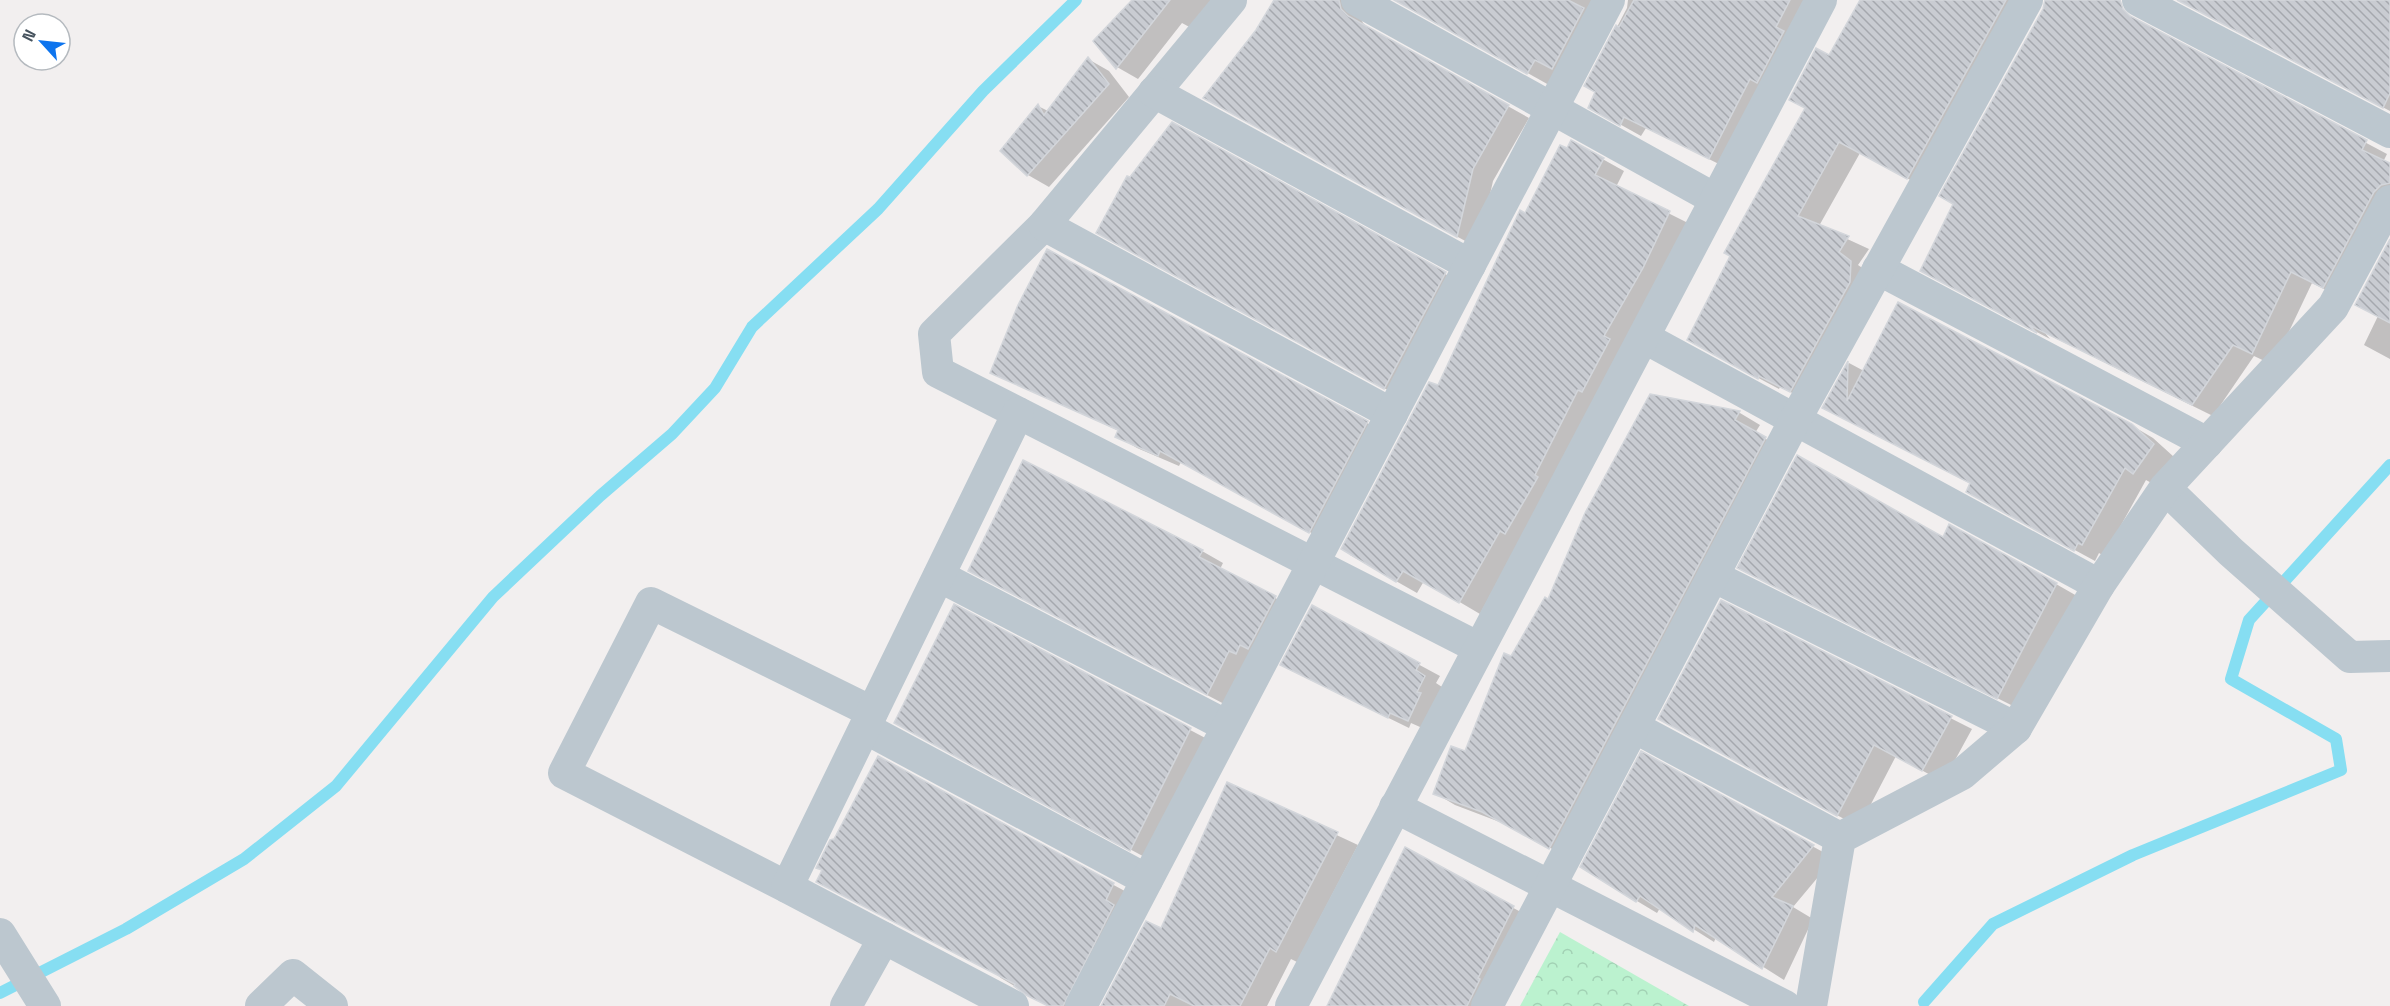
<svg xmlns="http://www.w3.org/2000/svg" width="2390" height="1006" font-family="'Space Grotesk',sans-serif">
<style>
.park{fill:url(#park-crowns)}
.shadow{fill:#0003}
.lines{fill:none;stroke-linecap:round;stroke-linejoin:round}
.stream{stroke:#86def2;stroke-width:12}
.building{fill:url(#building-back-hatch);stroke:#d3d6db;stroke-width:1.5}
.minor{stroke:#bcc7cf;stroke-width:32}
</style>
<defs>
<pattern id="park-crowns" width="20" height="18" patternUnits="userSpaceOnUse" patternTransform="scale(1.5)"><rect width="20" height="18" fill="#bbf2cf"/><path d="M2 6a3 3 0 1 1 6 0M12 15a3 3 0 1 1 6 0" fill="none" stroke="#a2d1b4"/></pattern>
<pattern id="building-back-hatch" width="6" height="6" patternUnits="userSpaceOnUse" patternTransform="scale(1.5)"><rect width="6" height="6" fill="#c9ccd2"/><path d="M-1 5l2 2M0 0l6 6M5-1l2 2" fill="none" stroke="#a5a8ae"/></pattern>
</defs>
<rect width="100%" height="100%" fill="#f2efef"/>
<polygon class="park" points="1560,932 1689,1006 1520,1006"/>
<g class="shadow">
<polygon points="1134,0 1218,0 1193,29 1182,23 1138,79 1117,67"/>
<polygon points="1275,0 1365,0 1359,14 1363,23 1368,28 1529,118 1493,181 1478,248 1226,110 1257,31"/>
<polygon points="1396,0 1617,0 1549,85"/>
<polygon points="1628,0 1817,0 1731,170 1646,128 1641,136 1589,107 1597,92 1586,86 1627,8"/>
<polygon points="1862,0 2036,0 1929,190 1860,153 1819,226 1869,249 1858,265 1871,274 1811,402 1780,387 1779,389 1710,352 1806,108 1830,57"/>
<polygon points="2045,0 2123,12 2148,27 2387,154 2383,162 2390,165 2390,209 2344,299 2312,283 2273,365 2254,356 2213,416 2045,333 2050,339 1943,282 1954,204 2044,9"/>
<polygon points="2178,0 2390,0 2390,111"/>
<polygon points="1088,59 1109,71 1129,97 1049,187 1028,175 1003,151 1038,106 1048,111"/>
<polygon points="1572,142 1624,171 1616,187 1690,224 1480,614 1424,581 1417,593 1350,555 1526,215"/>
<polygon points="2390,242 2390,359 2364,345 2378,316"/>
<polygon points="1119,244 1445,274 1466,285 1406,400"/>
<polygon points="1849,363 1864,371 2131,425 2153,438 2174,457 2155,485 2146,480 2104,556 2099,553 2095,561 1988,503 1971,484 1824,408"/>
<polygon points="992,372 1367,423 1388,434 1330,543 1181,462 1179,466 1137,448 1117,436 1119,431"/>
<polygon points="1651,396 1740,413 1760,425 1755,433 1786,450 1571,859 1505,824 1455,805 1435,793 1466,753 1512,658 1549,600"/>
<polygon points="1943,539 2056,584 2077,596 2019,709 1760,579"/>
<polygon points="1202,551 1223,563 1220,569 1296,609 1228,706 991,582"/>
<polygon points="1721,602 1972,729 1943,782 1896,756 1859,827 1681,731"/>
<polygon points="955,606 1211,741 1152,861 917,735"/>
<polygon points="1312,607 1440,676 1436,683 1445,689 1429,731 1411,723 1409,728 1303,676"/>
<polygon points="1642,753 1834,858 1793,907 1813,919 1784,980 1716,937 1714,942 1660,908 1657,913 1637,901"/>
<polygon points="879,758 1134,896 1088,1006 1048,1006 1001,978 835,841"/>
<polygon points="1227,784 1358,845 1297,962 1291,959 1267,1006 1103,1006 1161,930"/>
<polygon points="1405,850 1534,919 1492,1006 1328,1006"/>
</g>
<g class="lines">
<g class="stream">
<polyline points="0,993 126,929 244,859 336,786 493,597 600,496 672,434 715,388 752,327 878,209 983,91 1076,0"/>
<polyline points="1924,1002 1993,924 2133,855 2341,770 2336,739 2231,679 2249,620 2390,465"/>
</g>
</g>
<g class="building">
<polygon points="1132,0 1170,0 1116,69 1093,41"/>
<polygon points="1274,0 1339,0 1341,9 1348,16 1509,105 1473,169 1457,237 1203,98 1256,30"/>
<polygon points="1394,0 1568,0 1584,8 1552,69 1535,60 1527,74"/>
<polygon points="1634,0 1790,0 1776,27 1784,31 1757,83 1750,79 1709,159 1624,117 1620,126 1588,108 1595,92 1584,86 1616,25 1619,27"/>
<polygon points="1860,0 2006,0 1907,179 1839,142 1798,216 1849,236 1839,252 1851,261 1850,282 1790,392 1759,376 1758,379 1687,340 1730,256 1724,253 1805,108 1789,100 1816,48 1829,55"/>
<polygon points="2045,0 2120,0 2123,9 2130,16 2367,140 2362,150 2390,163 2390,183 2381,185 2374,192 2323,288 2291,272 2252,354 2233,345 2192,405 2029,325 2037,333 1920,271 1953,204 1939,196 2043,9"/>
<polygon points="2177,0 2390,0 2390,93 2383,108"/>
<polygon points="1088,57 1109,84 1027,176 1000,151 1038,104 1044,115"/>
<polygon points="1172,122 1446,272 1384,389 1096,233 1127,176 1130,177"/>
<polygon points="1571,140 1604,158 1595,175 1670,211 1643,268 1604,336 1610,339 1582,392 1578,390 1535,475 1538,477 1505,534 1500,531 1459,603 1403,571 1396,582 1341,549 1429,382 1438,385 1520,210 1525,213 1560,145 1567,148"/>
<polygon points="2390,239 2390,323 2355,305"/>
<polygon points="1047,249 1368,421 1309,533 1160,451 1158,456 1115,437 1118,430 990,373 1018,305"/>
<polygon points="1898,302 2132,424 2154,444 2133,474 2125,468 2082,545 2078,543 2074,551 1966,492 1970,483 1822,408 1848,361 1847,401"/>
<polygon points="1650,394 1740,411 1735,420 1766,437 1549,849 1482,812 1433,794 1451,746 1465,751 1504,653 1511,656 1545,597 1548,599 1585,513"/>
<polygon points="1797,455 1943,537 1949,524 2057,583 1997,699 1737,568"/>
<polygon points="1023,460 1203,550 1199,557 1276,596 1248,649 1240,645 1236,654 1229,651 1207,695 968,571"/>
<polygon points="1721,600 1952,716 1922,771 1874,745 1837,816 1658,719"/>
<polygon points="954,604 1191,728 1130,851 894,723"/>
<polygon points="1312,605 1420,663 1416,670 1425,676 1417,692 1421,693 1408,721 1390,713 1388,718 1280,665"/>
<polygon points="1641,751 1814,845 1772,897 1793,906 1762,969 1695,925 1693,932 1640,896 1636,902 1580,867"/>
<polygon points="878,756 1114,883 1106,900 1114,905 1063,1006 1048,1006 1026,995 1014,986 1015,984 816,882 822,870 816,868 830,840 834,839"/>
<polygon points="1227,782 1338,832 1276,952 1270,948 1240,1006 1194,1006 1170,994 1164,1006 1101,1006 1146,921 1161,928"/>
<polygon points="1405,847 1514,906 1478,978 1480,979 1467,1006 1327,1006"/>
</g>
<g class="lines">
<g class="minor">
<polyline points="1231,0 1044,225 934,334 938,372 1479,648"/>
<polyline points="1357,0 1715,199"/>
<polyline points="2138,0 2390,132"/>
<polyline points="1154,92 1470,265"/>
<polyline points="1044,225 1392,414"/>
<polyline points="1878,269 2207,443"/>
<polyline points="1645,338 2099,585"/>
<polyline points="2165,488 2231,552 2350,657 2390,656"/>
<polyline points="939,576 1227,726"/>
<polyline points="1713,576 2016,728"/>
<polyline points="1634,727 1840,838"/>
<polyline points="865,728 1147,880"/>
<polyline points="1395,807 1785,1006"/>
<polyline points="787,887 564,773 651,603 872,712"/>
<polyline points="0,934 45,1006"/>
<polyline points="261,1006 293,975 332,1006"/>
<polyline points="846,1006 884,938"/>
<polyline points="1013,1006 787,887 1018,413"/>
<polyline points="1081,1006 1609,0"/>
<polyline points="1291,1006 1821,0"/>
<polyline points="1487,1006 1795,420 2027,0"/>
<polyline points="1811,1006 1840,838 1962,774 2016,728 2099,585 2165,488 2333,307 2390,201"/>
</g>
</g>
<g transform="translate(42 42) rotate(297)"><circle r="28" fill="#ffffff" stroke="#b5babf" stroke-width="1.5"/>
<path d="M0-4.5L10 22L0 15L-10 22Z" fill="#0d74ee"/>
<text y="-9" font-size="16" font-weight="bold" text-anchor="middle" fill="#46535e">N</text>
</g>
</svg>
